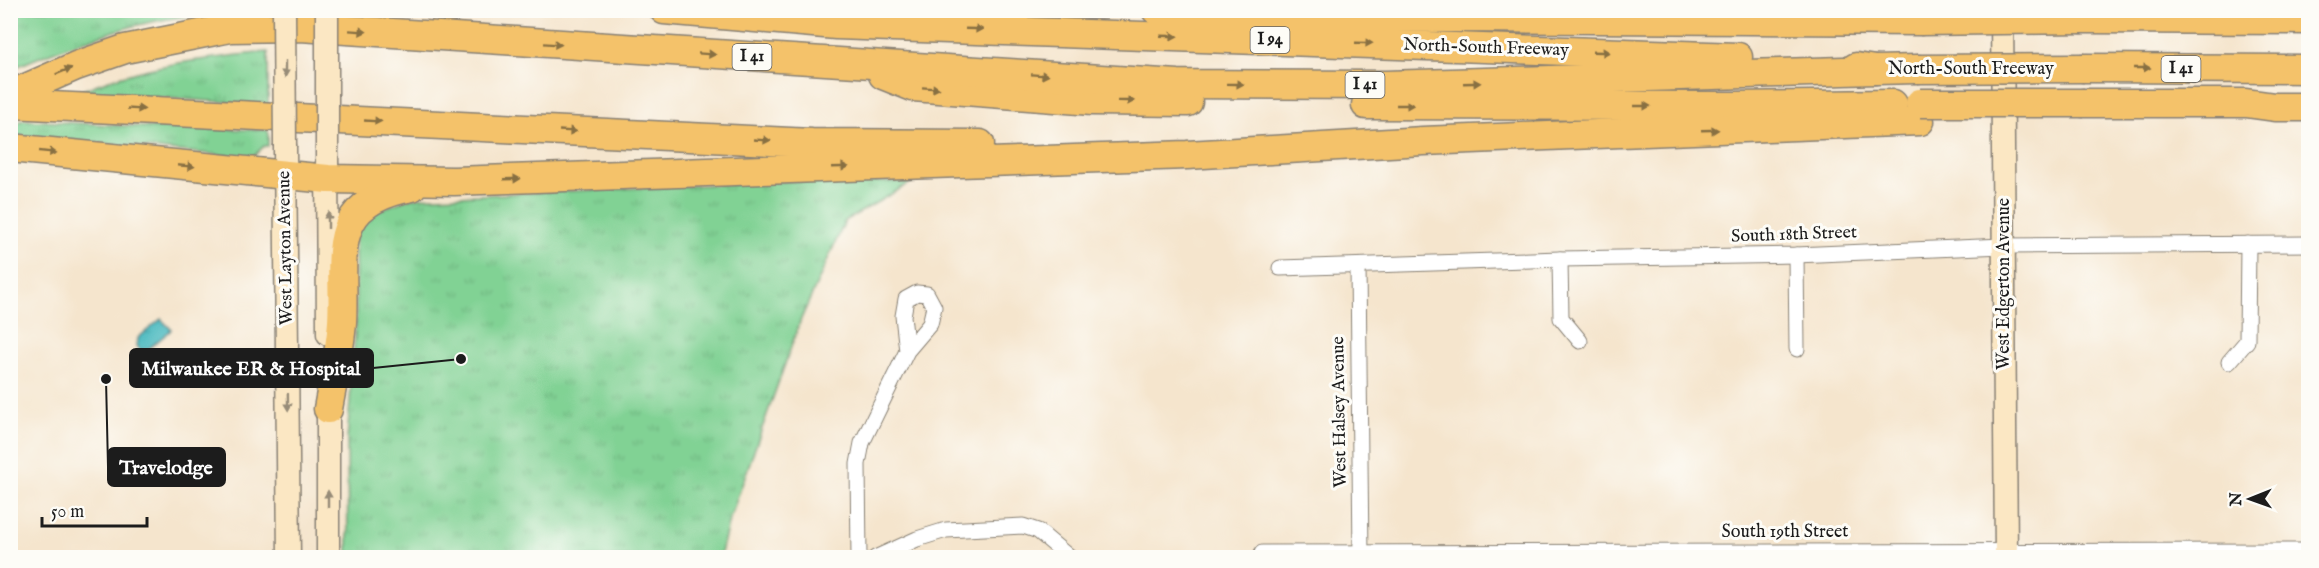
<svg xmlns="http://www.w3.org/2000/svg" width="2319" height="568" font-family="'IM FELL English',serif">
<style>
.grass{fill:url(#grass-tufts);stroke:#4e7758;stroke-width:1.5}
.water{fill:url(#water-ripples);stroke:#346b6e;stroke-width:1.5}
.lines{fill:none;stroke-linecap:round;stroke-linejoin:round}
.street-casing{stroke:#888074;stroke-width:17}
.secondary-casing{stroke:#888074;stroke-width:25}
.highway-casing{stroke:#888074;stroke-width:31}
.street{stroke:#fff;stroke-width:15}
.secondary{stroke:#fbe7c3;stroke-width:22}
.highway{stroke:#f4c26a;stroke-width:28}
.secondary-bridge-casing{stroke:#888074;stroke-width:25;stroke-linecap:butt}
.highway-bridge-casing{stroke:#888074;stroke-width:31;stroke-linecap:butt}
.secondary-bridge{stroke:#fbe7c3;stroke-width:22}
.highway-bridge{stroke:#f4c26a;stroke-width:28}
.oneway{fill:#886f43}
.oneway2{fill:#978c78}
.labels{text-anchor:middle;dominant-baseline:central;stroke-width:6;stroke-linejoin:round;paint-order:stroke}
.shield{fill:#fdfcf7;stroke:#605f5e;stroke-width:1.5}
.shield-label{font-size:16px;font-weight:bold;fill:#1c1c1c}
.street-label{font-size:18px;fill:#1c1c1c;stroke:#fdfcf7}
.leader{fill:none;stroke:#1c1c1c;stroke-width:2}
.callout-dot{fill:#1c1c1c;stroke:#fdfcf7;stroke-width:2}
.callout{fill:#1c1c1c;stroke:#1c1c1c;stroke-width:2}
.callout-label{font-size:20px;text-anchor:middle;font-weight:bold;fill:#fff}
</style>
<defs>
<pattern id="grass-tufts" width="24" height="20" patternUnits="userSpaceOnUse" patternTransform="scale(1.5)"><rect width="24" height="20" fill="#81d294"/><path d="M3 7l-1-3M5 7V3M7 7l1-3M15 17l-1-3M17 17v-4M19 17l1-3" fill="none" stroke="#6fb47f"/></pattern>
<pattern id="water-ripples" width="26" height="14" patternUnits="userSpaceOnUse" patternTransform="scale(1.5)"><rect width="26" height="14" fill="#4bbac0"/><path d="M2 4q2-2 4 0t4 0M15 11q2-2 4 0t4 0" fill="none" stroke="#419fa4"/></pattern>
</defs>
<rect width="100%" height="100%" fill="#fdfcf7"/>
<filter id="ink" filterUnits="userSpaceOnUse"><feTurbulence type="fractalNoise" baseFrequency=".0167" numOctaves="2"/><feDisplacementMap in="SourceGraphic" scale="12" xChannelSelector="R" yChannelSelector="G"/><feConvolveMatrix kernelMatrix="1 2 1 2 8 2 1 2 1" color-interpolation-filters="sRGB"/></filter>
<filter id="wash" filterUnits="userSpaceOnUse"><feTurbulence type="fractalNoise" baseFrequency=".008" numOctaves="4" result="noise"/><feDisplacementMap in="SourceGraphic" scale="24" xChannelSelector="R" yChannelSelector="G"/><feGaussianBlur stdDeviation="1.35" result="paint"/><feColorMatrix in="noise" values="0 0 0 0 0 0 0 0 0 0 0 0 0 0 0 0 0 1.4 0 .05"/><feComposite in="paint" operator="in"/></filter>
<g filter="url(#wash)">
<rect width="100%" height="100%" fill="#f5e5cd"/>
<g class="grass">
<path d="M11,10h230v1c-24,2 -49,4 -73,8 -52,8 -110,30 -157,50z"/>
<path d="M268,52v53l-190,-13c62,-27 123,-33 190,-40z"/>
<polygon points="23,120 163,128 268,130 268,146 264,146 252,158 11,135 11,125"/>
<polygon points="796,181 912,182 845,221 801,319 728,524 720,557 348,558 347,440 356,322 355,235 365,215 411,198"/>
</g>
<polygon class="water" points="161,319 171,329 170,331 148,349 140,350 137,346 138,338"/>
</g>
<g filter="url(#ink)">
<g class="lines">
<g class="street-casing">
<g id="street">
<polyline points="1796,255 1797,349"/>
<polyline points="1560,259 1561,318 1580,341"/>
<polyline points="1358,266 1361,558"/>
<polyline points="1280,268 1560,259 1796,255 2003,246 2308,244"/>
<polyline points="2229,362 2247,341 2248,244"/>
<polyline points="1262,553 2308,551"/>
<polyline points="859,558 858,464 862,443 907,351 930,324 934,307 927,294 917,293 906,299 903,316 907,351"/>
<polyline points="875,558 917,539 946,530 1023,526 1038,531 1070,558"/>
</g>
</g>
<g class="secondary-casing">
<g id="secondary">
<polyline points="2002,10 2006,558"/>
<polyline points="285,147 289,558"/>
<polyline points="327,149 328,334"/>
<polyline points="328,558 328,394"/>
</g>
</g>
<g class="highway-casing">
<g id="highway">
<polyline points="664,10 836,25 1738,57"/>
<polyline points="1156,10 1282,17 1920,21"/>
<polyline points="2083,19 2308,20"/>
<polyline points="1856,67 1875,70 1917,69"/>
<polyline points="2084,68 2308,69"/>
<polyline points="883,75 913,87 1092,101 1188,102"/>
<polyline points="10,95 76,66 125,49 230,28 300,27 1178,84 1385,85 1875,70"/>
<polyline points="2084,103 2246,103 2275,107 2308,107"/>
<polyline points="10,104 812,143 980,144"/>
<polyline points="1366,105 1735,106 1893,104"/>
<polyline points="10,148 328,179 454,181 1187,155 1423,141 1920,121"/>
<path d="M328,409c5,-29 12,-58 14,-87 4,-65 -18,-119 70,-135"/>
</g>
</g>
<use href="#street" class="street"/>
<use href="#secondary" class="secondary"/>
<use href="#highway" class="highway"/>
<g class="secondary-bridge-casing">
<g id="secondary-bridge">
<polyline points="284,10 285,147"/>
<polyline points="327,10 327,149"/>
</g>
</g>
<g class="highway-bridge-casing">
<g id="highway-bridge">
<polyline points="1920,21 2083,19"/>
<polyline points="1917,69 2084,68"/>
<polyline points="1920,103 2084,103"/>
</g>
</g>
<use href="#secondary-bridge" class="secondary-bridge"/>
<use href="#highway-bridge" class="highway-bridge"/>
</g>
<defs><path id="oneway-solid" d="M-6-.8H1V-3.2L6.5 0L1 3.2V.8H-6Z" transform="scale(1.5)"/></defs>
<g class="oneway">
<use href="#oneway-solid" transform="translate(974 29) rotate(2)"/>
<use href="#oneway-solid" transform="translate(358 31) rotate(4)"/>
<use href="#oneway-solid" transform="translate(1169 36) rotate(2)"/>
<use href="#oneway-solid" transform="translate(1364 43) rotate(2)"/>
<use href="#oneway-solid" transform="translate(553 44) rotate(4)"/>
<use href="#oneway-solid" transform="translate(1601 52) rotate(2)"/>
<use href="#oneway-solid" transform="translate(707 54) rotate(4)"/>
<use href="#oneway-solid" transform="translate(2142 68)"/>
<use href="#oneway-solid" transform="translate(64 71) rotate(-22)"/>
<use href="#oneway-solid" transform="translate(1040 75) rotate(4)"/>
<use href="#oneway-solid" transform="translate(1472 83) rotate(-2)"/>
<use href="#oneway-solid" transform="translate(1235 84) rotate(1)"/>
<use href="#oneway-solid" transform="translate(931 88) rotate(4)"/>
<use href="#oneway-solid" transform="translate(1126 101) rotate(1)"/>
<use href="#oneway-solid" transform="translate(1405 105)"/>
<use href="#oneway-solid" transform="translate(1642 106)"/>
<use href="#oneway-solid" transform="translate(136 109) rotate(3)"/>
<use href="#oneway-solid" transform="translate(373 121) rotate(3)"/>
<use href="#oneway-solid" transform="translate(1710 130) rotate(-2)"/>
<use href="#oneway-solid" transform="translate(568 131) rotate(3)"/>
<use href="#oneway-solid" transform="translate(762 140) rotate(3)"/>
<use href="#oneway-solid" transform="translate(48 152) rotate(6)"/>
<use href="#oneway-solid" transform="translate(186 166) rotate(5)"/>
<use href="#oneway-solid" transform="translate(840 167) rotate(-2)"/>
<use href="#oneway-solid" transform="translate(512 179) rotate(-2)"/>
</g>
<g class="oneway2">
<use href="#oneway-solid" transform="translate(285 69) rotate(90)"/>
<use href="#oneway-solid" transform="translate(328 220) rotate(-90)"/>
<use href="#oneway-solid" transform="translate(288 402) rotate(89)"/>
<use href="#oneway-solid" transform="translate(328 499) rotate(-90)"/>
</g>
</g>
<g class="labels">
<g class="shield">
<rect x="1250.5" y="27" width="39" height="26" rx="4.5"/>
<rect x="732.5" y="44" width="39" height="26" rx="4.5"/>
<rect x="2161.5" y="56" width="39" height="26" rx="4.5"/>
<rect x="1345.5" y="72" width="39" height="26" rx="4.5"/>
</g>
<g class="shield-label">
<text x="1270" y="40">I 94</text>
<text x="752" y="57">I 41</text>
<text x="2181" y="69">I 41</text>
<text x="1365" y="85">I 41</text>
</g>
<g class="street-label">
<text transform="translate(1486 48) rotate(2)">North-South Freeway</text>
<text x="1971" y="69">North-South Freeway</text>
<text transform="translate(1794 235) rotate(-2)">South 18th Street</text>
<text transform="translate(286 248) rotate(-91)">West Layton Avenue</text>
<text transform="translate(2004 284) rotate(-90)">West Edgerton Avenue</text>
<text transform="translate(1340 412) rotate(-91)">West Halsey Avenue</text>
<text x="1785" y="532">South 19th Street</text>
</g>
</g>
<path class="leader" d="M461 359L373 368M106 379L108 467"/>
<g class="callout-dot">
<circle cx="461" cy="359" r="6"/>
<circle cx="106" cy="379" r="6"/>
</g>
<g class="callout">
<rect x="130" y="349" width="243" height="38" rx="6"/>
<rect x="108" y="448" width="117" height="38" rx="6"/>
</g>
<g class="callout-label">
<text x="251" y="375">Milwaukee ER &amp; Hospital</text>
<text x="166" y="474">Travelodge</text>
</g>
<rect width="2319" height="568" fill="none" stroke="#fdfcf7" stroke-width="36"/>
<g transform="translate(2250 499) rotate(269)" stroke="#fdfcf7" stroke-width="4.5" paint-order="stroke">
<path d="M0-4.5L10 22L0 15L-10 22Z" fill="#1c1c1c"/>
<text y="-9" font-size="16" font-weight="bold" text-anchor="middle" fill="#1c1c1c">N</text>
</g>
<path d="M42 517v9h105v-9" fill="none" stroke="#1c1c1c" stroke-width="3"/>
<text x="51" y="517" font-size="18" fill="#1c1c1c" stroke="#fdfcf7" stroke-width="4.5" paint-order="stroke">50 m</text>
</svg>
